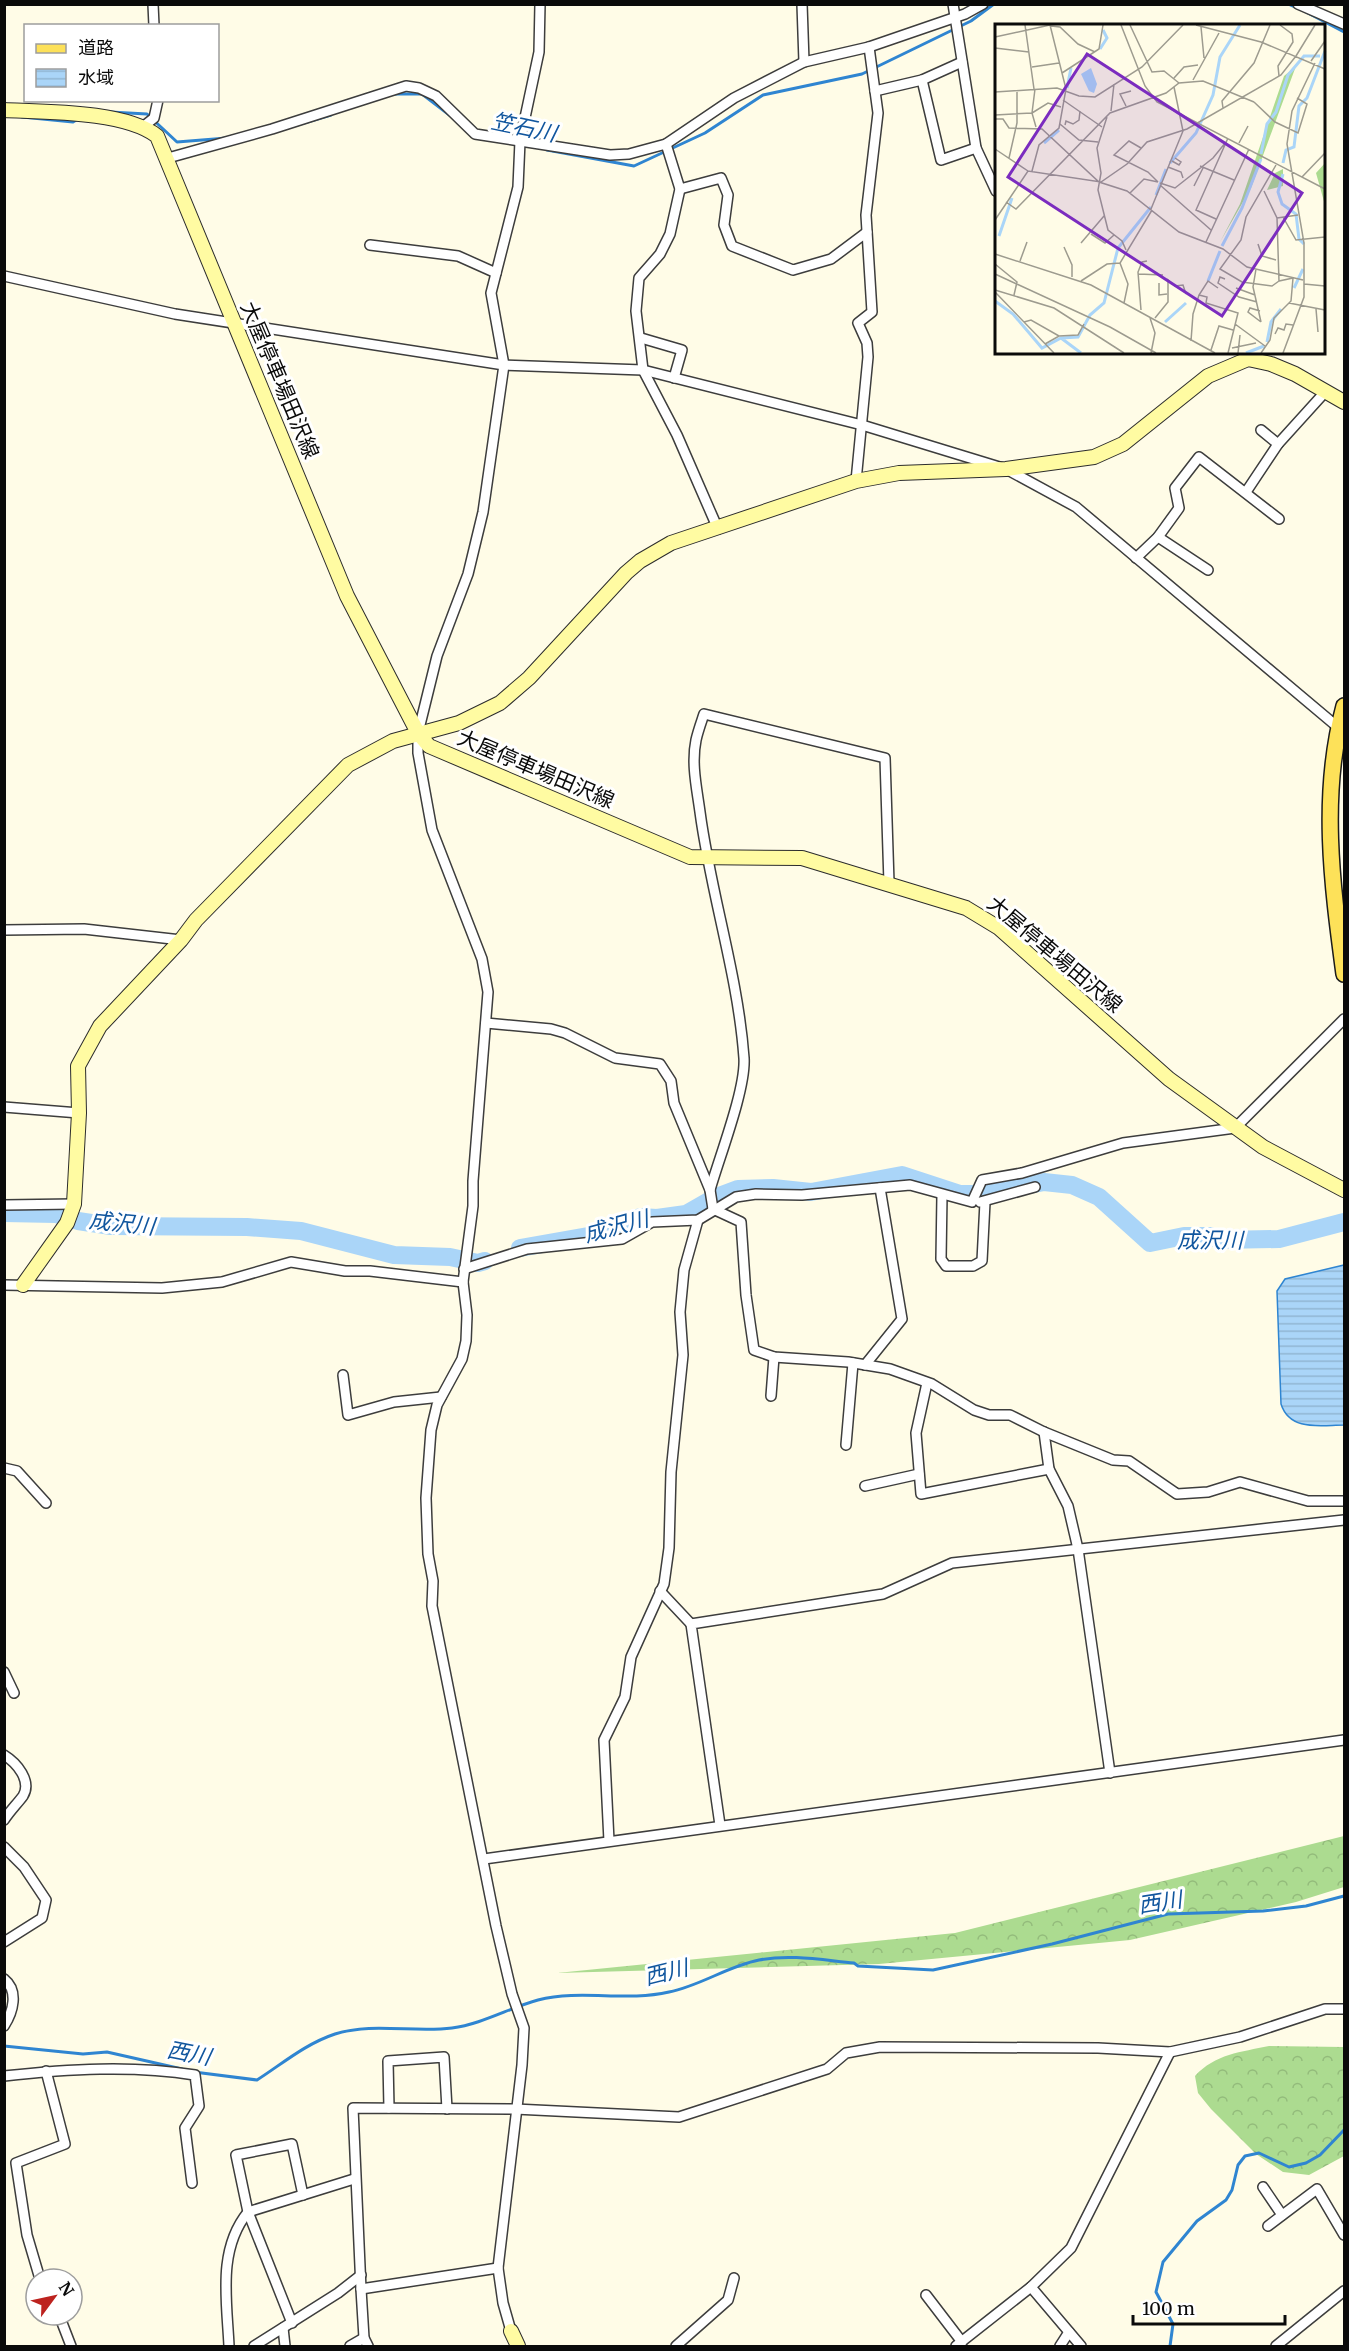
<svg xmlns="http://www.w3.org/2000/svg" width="1349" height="2351" font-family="Merriweather,'Noto Sans JP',serif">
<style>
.forest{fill:url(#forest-crowns)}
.water{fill:url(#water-rules);stroke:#2f85d1;stroke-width:1.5}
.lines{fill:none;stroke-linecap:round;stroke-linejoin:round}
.stream{stroke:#2f85d1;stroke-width:3}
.river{stroke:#aad5f8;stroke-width:18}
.street-casing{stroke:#3d3d3d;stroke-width:12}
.secondary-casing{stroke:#2c2c2c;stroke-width:16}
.primary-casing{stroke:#1b1b1b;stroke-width:18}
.street{stroke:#fff;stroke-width:9}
.secondary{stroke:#fffba2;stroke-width:14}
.primary{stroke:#fde159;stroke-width:15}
.labels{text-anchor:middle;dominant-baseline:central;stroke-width:6;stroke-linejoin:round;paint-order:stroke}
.street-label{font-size:21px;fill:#0a0a0a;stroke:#fff}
.water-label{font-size:22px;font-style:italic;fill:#11569e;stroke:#fff}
.inset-river{fill:none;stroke:#aad5f8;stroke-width:3}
.inset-road{fill:none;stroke:#9d9b8f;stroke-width:1.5}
.view{fill:#7b2cbf;fill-opacity:0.15;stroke:#7b2cbf;stroke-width:3}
.inset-edge{fill:none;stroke:#0a0a0a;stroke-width:3}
</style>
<defs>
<pattern id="forest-crowns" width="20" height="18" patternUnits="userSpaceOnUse" patternTransform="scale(1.5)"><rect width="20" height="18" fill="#acdb90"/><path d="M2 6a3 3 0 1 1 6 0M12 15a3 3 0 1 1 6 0" fill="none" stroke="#93bb7b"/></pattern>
<pattern id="water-rules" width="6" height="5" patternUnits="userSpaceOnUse" patternTransform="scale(1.5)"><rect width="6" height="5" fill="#aad5f8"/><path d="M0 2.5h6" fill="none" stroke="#91b6d3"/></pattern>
</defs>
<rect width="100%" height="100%" fill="#fffce7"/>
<g class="forest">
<polygon points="1344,1836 1344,1887 1296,1902 1130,1940 879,1964 557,1973 955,1933"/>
<path d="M1269,2046l75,1v109l-35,19 -26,-3 -27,-18 -45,-45 -13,-16 -3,-17c20,-22 46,-24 74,-30z"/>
</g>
<path class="water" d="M1344,1265v160c-23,0 -54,7 -63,-21l-4,-113 8,-12z"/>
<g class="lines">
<g class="stream">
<polyline points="1288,4 1297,8"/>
<polyline points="1306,12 1344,32"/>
<polyline points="394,94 422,94 452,117"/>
<polyline points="110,112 147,114 177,142 227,138"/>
<polyline points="22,117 73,122 78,119"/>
<polyline points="263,135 331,115"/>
<polyline points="547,150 634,166 705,133 763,95 862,74 971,21 994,4"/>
<polyline points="4,2046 83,2054 107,2052 182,2069"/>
<path d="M194,2072l63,8c25,-16 48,-36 78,-46 37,-12 79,-1 117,-6 30,-4 57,-20 86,-28 43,-11 87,2 131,-8 31,-6 59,-26 90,-32 31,-6 63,0 95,3l4,3 75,4 119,-26 116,-30 95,-3 43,-5 38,-10"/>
<polyline points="1170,2346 1173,2324 1156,2292 1163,2262 1197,2221 1226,2200 1232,2190 1238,2165 1245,2156 1259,2153 1289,2167 1306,2163 1320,2155 1344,2130"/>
</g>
<g class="river">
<polyline points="4,1213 56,1214 78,1221 111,1226 247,1227 301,1231 394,1255 450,1257 478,1263 485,1261"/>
<polyline points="520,1248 622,1230 640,1217 657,1218 686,1214 714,1198 738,1189 773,1188 811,1192 902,1175 960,1194 984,1194 1044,1182 1072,1185 1099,1197 1150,1243 1184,1236 1210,1236 1220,1240 1279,1239 1344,1222"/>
</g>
<g class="street-casing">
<g id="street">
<polyline points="153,4 154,26"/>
<polyline points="802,4 804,62"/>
<polyline points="953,4 976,148 996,191"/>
<polyline points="1298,4 1344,24"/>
<polyline points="922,80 941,160 976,148"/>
<polyline points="875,91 922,80 962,62"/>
<polyline points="144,126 154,118 158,100"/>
<polyline points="666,144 680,189 670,234 660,254 639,278 636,311 643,370 677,435 718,529"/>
<polyline points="168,158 272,129 406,86 419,88 436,96 475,134 610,155 629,154 666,144 734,98 804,62 869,47 965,14 983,4"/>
<polyline points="680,189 721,178 728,195 724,225 732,246 793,270 831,259 867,232"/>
<polyline points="370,245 458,256 496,273"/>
<polyline points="4,276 175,314 504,365 643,370 862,425 1006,469 1076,507 1340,729"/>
<polyline points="641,338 682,350 674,378"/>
<polyline points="1261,430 1278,444"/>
<polyline points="856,481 868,357 867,343 858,323 872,312 866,215 878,113 869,47"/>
<polyline points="1246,492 1278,444 1326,391"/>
<polyline points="1158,537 1208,570"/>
<polyline points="1136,558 1158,537 1179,508 1175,488 1199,457 1279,519"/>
<polyline points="4,930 84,929 181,940"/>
<polyline points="486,1023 551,1029 565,1033 615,1058 660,1064 671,1081 674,1103 710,1190 713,1209"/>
<polyline points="4,1107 79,1113"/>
<path d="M710,1190c9,-32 36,-101 34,-132 -6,-83 -33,-163 -44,-246 -3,-23 -9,-48 -4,-72 2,-9 5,-17 8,-26l181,44 4,125"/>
<polyline points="942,1195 941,1259 946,1266 973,1266 982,1261 985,1202"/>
<polyline points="980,1202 1035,1187"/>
<polyline points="4,1205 74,1204"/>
<polyline points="713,1209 741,1222 746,1295 754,1350 774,1357 848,1362 890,1369 932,1384 974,1410 989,1415 1010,1415 1044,1432 1113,1460 1129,1461 1177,1494 1208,1492 1240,1482 1308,1501 1344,1501"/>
<polyline points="464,1269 527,1249 622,1239 652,1222 698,1220 736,1197 756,1194 802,1195 910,1185 972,1202 982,1180 1022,1173 1123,1143 1235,1128 1344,1019"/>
<polyline points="4,1285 162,1288 222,1282 291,1262 345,1271 370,1271 463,1282"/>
<polyline points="865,1365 902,1319 880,1188"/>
<polyline points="343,1375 348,1415 394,1402 441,1397"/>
<polyline points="927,1383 916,1433 921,1494 1049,1469"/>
<polyline points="771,1396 774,1357"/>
<polyline points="1044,1432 1049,1469 1068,1506 1078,1549 1110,1773"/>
<polyline points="846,1445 853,1363"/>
<polyline points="4,1468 17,1471 46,1503"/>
<polyline points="865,1486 919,1474"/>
<polyline points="660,1591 691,1624"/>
<polyline points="4,1672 14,1693"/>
<path d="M4,1755c13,8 28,26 19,41 -6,8 -13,15 -19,24"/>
<polyline points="720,1825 691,1624 883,1594 952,1563 1344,1520"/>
<polyline points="609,1841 604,1740 625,1697 631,1657 664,1584 669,1548 671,1472 683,1355 680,1312 684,1270 698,1220"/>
<polyline points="4,1847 24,1867 46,1900 42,1918 4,1942"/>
<polyline points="484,1859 1344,1740"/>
<path d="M4,1979c15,12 9,33 0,47"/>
<path d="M4,2076c64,-7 128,-11 191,-1l4,31 -14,22 7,55"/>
<polyline points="389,2108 388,2061 444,2057 447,2109"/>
<polyline points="1263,2187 1282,2215"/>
<polyline points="1268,2226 1317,2189 1344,2235"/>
<polyline points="40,2279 27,2235 16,2163 65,2144 46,2071"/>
<polyline points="1031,2287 1081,2346"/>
<polyline points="361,2289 498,2268"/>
<polyline points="926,2295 962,2342"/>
<polyline points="59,2315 71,2346"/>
<polyline points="292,2323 248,2212 236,2155 292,2144 303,2195"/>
<polyline points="283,2328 285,2346"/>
<polyline points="511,2331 503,2303 498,2268 522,2065 524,2028 512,1994 496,1926 432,1606 433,1581 428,1554 426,1498 431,1430 437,1405 462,1359 466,1341 467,1315 463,1282 473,1206 473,1181 488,992 482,959 432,830 418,753 418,733 437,656 468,574 483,512 504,365 491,293 518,187 520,141 539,52 540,4"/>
<path d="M229,2346c-2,-45 -12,-96 19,-134l106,-33"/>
<polyline points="254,2346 338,2293 361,2275"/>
<polyline points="350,2346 364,2338"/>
<polyline points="368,2346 364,2338 361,2289 353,2108 515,2109 679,2117 827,2069 846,2053 880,2047 1098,2048 1170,2052 1240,2037 1325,2009 1344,2009"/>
<polyline points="676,2346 728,2300 734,2278"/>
<polyline points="956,2346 1031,2287 1071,2248 1170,2052"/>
<polyline points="1060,2346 1069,2332"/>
<polyline points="1276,2346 1344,2291"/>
</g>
</g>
<g class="secondary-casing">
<g id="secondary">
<path d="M4,110c42,2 121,1 153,26l190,460 71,137 11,13 261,111 112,1 164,50 33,20 170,151 94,68 81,43"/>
<polyline points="23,1285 67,1223 74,1204 79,1113 78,1066 100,1026 181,940 196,920 348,765 393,741 459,723 500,703 529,678 626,573 640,561 671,543 856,481 899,473 1006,469 1094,457 1123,444 1208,376 1248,359 1271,364 1295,374 1344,402"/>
<polyline points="511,2331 518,2346"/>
</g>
</g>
<g class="primary-casing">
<path id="primary" d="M1344,706c-24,89 -12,178 0,268"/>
</g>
<use href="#street" class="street"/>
<use href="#secondary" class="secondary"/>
<use href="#primary" class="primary"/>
</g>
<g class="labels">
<g class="street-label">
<text transform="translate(280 380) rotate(67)">大屋停車場田沢線</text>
<text transform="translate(536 769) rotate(23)">大屋停車場田沢線</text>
<text transform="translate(1055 954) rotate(40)">大屋停車場田沢線</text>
</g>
<g class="water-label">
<text transform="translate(524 127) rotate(12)">笠石川</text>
<text transform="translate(122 1223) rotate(6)">成沢川</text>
<text transform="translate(616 1226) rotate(-15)">成沢川</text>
<text x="1210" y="1240">成沢川</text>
<text transform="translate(1160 1902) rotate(-9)">西川</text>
<text transform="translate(666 1972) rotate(-14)">西川</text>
<text transform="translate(189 2053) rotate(11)">西川</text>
</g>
</g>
<g transform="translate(995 24)">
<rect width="330" height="330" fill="#fffce7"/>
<path d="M301,42l-45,122 -31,54 20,-38 44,-128zM330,139v42l-9,-32zM288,145v17l-16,4 8,-17z" fill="#acdb90"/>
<path d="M96,44l6,16 -3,9 -5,-2 -8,-17z" fill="#aad5f8"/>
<path class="inset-river" d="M105,25l7,-11 -4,-8M72,64l4,-20M49,119l15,-13M266,130l6,-30 9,-12 12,-37 16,-19h16M175,139l26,-30 17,-38 7,-38 20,-32M288,139l3,-13 8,-3 5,-41 8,-8 18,-47M288,150l-5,18 4,12 14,10 3,25 5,5M161,171l10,-26M4,212l13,-38M227,222l20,-38 19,-49M213,257l12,-30M299,264l9,-19M0,277l18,13 29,34 19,-10 17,-1 12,-22 14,-12 14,-55 33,-41M170,298l21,-19M66,314l20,15M272,318l4,-20 10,-13M251,329l18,-7"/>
<path class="inset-road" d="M30,1l9,64M126,1l24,61 12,16 168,87M135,1l22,47 12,-1 15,12M201,1l65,17 64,27M56,2l9,1 18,17 17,8M206,3l3,31M0,13l55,-12M0,24l34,4M301,32l19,-31M316,37l14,-20M37,43l27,-4M67,49l37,-24 4,-24M284,52l-1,-10 15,-24 -1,-8 -12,-9M179,54l10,-11 14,-2M198,56l26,-47M0,68l62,-4 22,8 16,1 47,-30 41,-42M68,76l39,27M259,78l21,20 23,11 9,-29 -10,-6M131,82l-6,-12 11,-3M228,84l-1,-7 32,-38 16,-38M116,87l3,-27M37,89l16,-10 13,4M37,89l3,-24M0,91l37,-2 4,14M112,93l-10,31 4,25 -3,17 10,40 14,11 4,9M0,95h8l6,9 33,1 57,53 28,9 52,41 44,17 24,18 56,13M65,100l19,16 19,2M70,101l1,-4 7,3 6,-4 1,-9M244,119l9,-17M146,124l-12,-7 -15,14 34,17 10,10M0,125l33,22M14,134l8,-35v-31M177,137l7,4 2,-3 -6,-4M281,141l-30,52 -5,23 -21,29 22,13 30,4 7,-5M205,142l34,14M173,143l13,5 2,6M37,147l7,-26 20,-17 7,-39 -16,-64M307,153l23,-24M165,159l15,5 38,-30 13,-16M165,161l51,45M199,162l9,-18M269,167l13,27 2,63 14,-3M135,169l14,-14 14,3M11,178l10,7 94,-96 56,-20 13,-10 24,-2 51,21M156,185l32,-78 -9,-44M288,193l13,23 29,-3M282,194l21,-3M221,195l-20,-9 32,-72M0,196l33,-49 73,11 26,-18 20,-22 40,-13 94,-54 15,-19M96,210l14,9 9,-8M211,218l43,-93M86,219l23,-27M263,220l4,12 14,4M69,223l8,18v12M0,230l96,31 124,68M25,237l7,-19M0,240l22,18 -3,13M261,245l-3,18 8,35M0,250l115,53 46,26M143,250l25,1M230,255l-5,-2 -2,6 21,14 18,5M86,257l26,-17 13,-1M164,259v12l8,-1M309,260l21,2M241,264l19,7M0,266l59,18 70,45M0,268l59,61M204,271l8,2 -1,6 32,10 -10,40M129,279l4,-19 -8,-21 32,-53M294,279l36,7M321,285l2,23M146,286l-3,-38 4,-10 5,-1M265,287l-10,-3 -2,4 13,10M155,294l5,15 -4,20M160,294l13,-16v-22l7,6 8,-1 3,9M29,298l7,-2 28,16M240,300l30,22M280,310l3,-6 6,2 2,-6 7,1M196,317l2,-27 6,-19 9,-14 10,7M50,320l14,-8 19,-1 6,-11M237,324l24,-5M216,326l8,-24 14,4M243,329l2,-18M266,329l9,-13 4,-22 17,-17 2,-23M288,329l21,-56v-54l-17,-99 5,-33 23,-48"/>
<path class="view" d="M92,30l215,139 -80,123 -214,-139z"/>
<rect width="330" height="330" class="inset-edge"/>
</g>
<rect width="1349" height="2351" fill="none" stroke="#0a0a0a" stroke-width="12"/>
<rect x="24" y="24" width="195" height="78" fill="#ffffff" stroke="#9d9d9d" stroke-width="1.5"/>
<rect x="36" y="44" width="30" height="9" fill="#fde159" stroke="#9d9d9d" stroke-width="1.5"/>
<text x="78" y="54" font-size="18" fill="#0a0a0a">道路</text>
<rect x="36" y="69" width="30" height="18" fill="url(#water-rules)" stroke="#9d9d9d" stroke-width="1.5"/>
<text x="78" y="84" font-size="18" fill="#0a0a0a">水域</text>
<g transform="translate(54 2297) rotate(57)"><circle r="28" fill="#ffffff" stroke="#9d9d9d" stroke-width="1.5"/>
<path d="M0-4.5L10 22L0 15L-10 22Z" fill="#bd231f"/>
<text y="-9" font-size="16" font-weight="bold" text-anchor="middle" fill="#0a0a0a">N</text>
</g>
<path d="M1133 2315v9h152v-9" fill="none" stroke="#0a0a0a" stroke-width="3"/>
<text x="1142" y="2315" font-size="18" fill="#0a0a0a" stroke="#ffffff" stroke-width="4.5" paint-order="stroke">100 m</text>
</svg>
